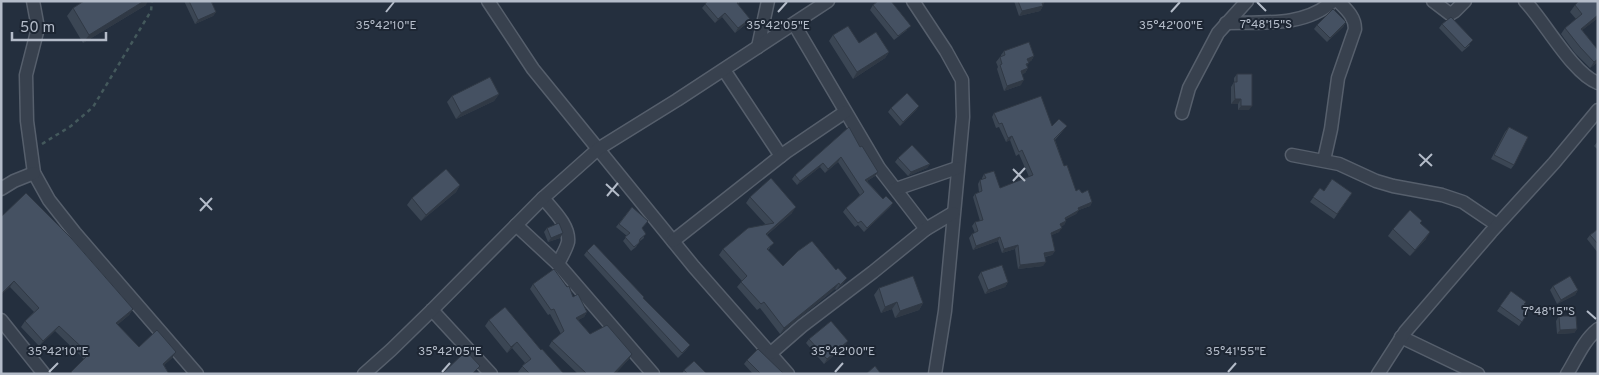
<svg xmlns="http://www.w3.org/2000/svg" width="1599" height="375" font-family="Overpass,sans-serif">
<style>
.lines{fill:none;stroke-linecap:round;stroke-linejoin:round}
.street-casing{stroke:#565f6c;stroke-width:15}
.path{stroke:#44595c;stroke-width:2.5;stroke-dasharray:4 4;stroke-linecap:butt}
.street{stroke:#38414e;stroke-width:12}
.wall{fill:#3b4654}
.shaded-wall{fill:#303945}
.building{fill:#455162;stroke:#303945}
.ticks{fill:none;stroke:#b4bcc9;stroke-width:2}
.ticks-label{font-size:12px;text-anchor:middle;fill:#b4bcc9;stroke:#1d2633;stroke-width:4;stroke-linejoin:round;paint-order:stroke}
</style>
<rect width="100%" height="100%" fill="#242f3e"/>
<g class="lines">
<g class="street-casing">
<g id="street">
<polyline points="33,1 38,28 26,75 27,121 34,173 49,200 75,233 197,374"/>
<polyline points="488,1 533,69 694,267 788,374"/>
<polyline points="913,1 946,51 962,80 963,117 945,311 935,374"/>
<polyline points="1433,1 1450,14 1455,11 1465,1"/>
<path d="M1525,1c20,21 48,73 73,82"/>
<path d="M1226,23c36,-1 79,4 107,-22"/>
<polyline points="794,24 879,168 926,229"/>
<polyline points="758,47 768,1"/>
<polyline points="724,70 781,156"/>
<polyline points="1182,113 1189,88 1218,33 1247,1"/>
<polyline points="1292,155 1339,164 1376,181 1393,186 1442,195 1463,202 1497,225"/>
<path d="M1324,160l7,-31 7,-51 17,-49c0,-12 -8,-19 -17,-28"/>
<polyline points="1,189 14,181 34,173"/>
<polyline points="896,189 957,168"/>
<path d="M543,198c10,12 27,28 25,44 -2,8 -7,15 -10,22"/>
<polyline points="516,225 558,264 653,374"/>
<polyline points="673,241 786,152 845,112"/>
<polyline points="432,310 491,374"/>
<polyline points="1,320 44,374"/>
<polyline points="1401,337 1478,374"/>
<polyline points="771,353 802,326 873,272 926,229 953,213"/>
<polyline points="364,374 391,350 432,310 543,198 598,149 677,100 828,1"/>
<polyline points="1378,374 1405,332 1491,232 1554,163 1598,110"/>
<path d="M1567,374c10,-16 16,-33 31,-45"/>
</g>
</g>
<polyline class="path" points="42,144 71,126 93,107 151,11 152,1"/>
<use href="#street" class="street"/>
</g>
<g class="wall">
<polygon points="184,1 211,1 216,12 213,16 195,24"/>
<polygon points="708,1 740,1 738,4 747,23 735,33 722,17 715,23 702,8"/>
<polygon points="1014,1 1044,1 1044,3 1043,5 1043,6 1040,11 1019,16"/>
<polygon points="1598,3 1598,18 1582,30 1598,50 1598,62 1590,68 1575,53 1561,34 1565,28 1576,19 1570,12 1575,5"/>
<polygon points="146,5 83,43 67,16 73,8"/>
<polygon points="873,5 907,30 894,40 870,10"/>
<polygon points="1346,22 1343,27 1327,42 1314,29 1317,25"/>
<polygon points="1442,24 1470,45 1462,52 1439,28"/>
<polygon points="833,35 859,43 889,52 885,58 853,79 829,41"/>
<polygon points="1004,51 1034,56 1031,61 1028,62 1027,66 1028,68 1025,73 1022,74 1021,85 1004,91 997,69 998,67 996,62 1000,57 1001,57 1001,55"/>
<polygon points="1237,74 1249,110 1238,110 1238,104 1231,104 1231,87 1234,82 1234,78"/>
<polygon points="499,94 494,101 456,119 447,102 452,96"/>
<polygon points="919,106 916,110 900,126 888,112 891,108"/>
<polygon points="994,113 1052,126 1067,126 1055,140 1064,166 1076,191 1082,193 1092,202 1090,206 1079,210 1076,214 1066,219 1066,221 1064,225 1061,226 1059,232 1051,235 1055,251 1052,255 1045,257 1043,266 1018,269 1015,249 1002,253 998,241 973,250 969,238 972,234 975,233 972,226 975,222 980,221 973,197 975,194 979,192 978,184 980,180 982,180 982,178 984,174 1000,188 1029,177 1019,154 1016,156 1010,140 1006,142 999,127 996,128 992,117"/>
<polygon points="849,127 875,176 867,181 883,199 893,203 890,207 864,232 858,225 855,227 843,212 846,208 860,195 838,162 825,173 820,167 797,185 792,179 795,175"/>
<polygon points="1509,127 1514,165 1511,169 1491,159 1505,132"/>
<polygon points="1598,141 1598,150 1594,146"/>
<polygon points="898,158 930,164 927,168 908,176 895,162"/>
<polygon points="460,185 456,192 421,221 407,205 412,198"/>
<polygon points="1320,188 1324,191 1352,193 1334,219 1310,202"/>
<polygon points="750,197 792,213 767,235 770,248 768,250 783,266 843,284 836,290 835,289 780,334 760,308 757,310 737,287 742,281 719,255 723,249 766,225 746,203"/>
<polygon points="632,207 642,229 644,238 639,242 636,247 631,251 623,241 627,236 616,227"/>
<polygon points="1,217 133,309 129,315 117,325 139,347 176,352 172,358 164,365 169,374 70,374 84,359 55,331 39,346 21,327 25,321 34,312 10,287"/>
<polygon points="1421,223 1426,239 1410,256 1388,236 1393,229"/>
<polygon points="547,228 560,238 548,242 544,232"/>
<polygon points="1598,229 1598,253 1587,239 1590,235"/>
<polygon points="587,251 643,298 690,345 686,350 678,358 584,255"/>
<polygon points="981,272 1008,282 1005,287 985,294 978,277"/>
<polygon points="533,284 573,297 587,312 584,317 578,320 590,334 632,354 629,359 615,374 578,374 549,346 552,341 561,334 550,314 548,315 530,289"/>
<polygon points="1553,286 1578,290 1575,295 1557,304 1550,290"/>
<polygon points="879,288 923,303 919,310 895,318 892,309 881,313 874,295"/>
<polygon points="1511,291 1524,304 1531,308 1519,326 1497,311"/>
<polygon points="1559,316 1577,329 1574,333 1557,334 1556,321"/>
<polygon points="489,320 541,350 564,374 520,374 518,372 525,363 512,348 507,353 485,326"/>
<polygon points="809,339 845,346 824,364 806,343"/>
<polygon points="747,360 784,374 753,374 744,364"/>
<polygon points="684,370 707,374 682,374"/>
</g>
<g class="shaded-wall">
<polygon points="144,1 148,1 146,5 83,43 89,35"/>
<polygon points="1042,3 1044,3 1041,7 1043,6 1040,11 1019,16 1022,11"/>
<polygon points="216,12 213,16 195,24 198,20"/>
<polygon points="725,13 722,17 715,23 718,19"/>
<polygon points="1598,15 1598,18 1576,35 1581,29"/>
<polygon points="750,19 747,23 735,33 738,28"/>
<polygon points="1346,22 1343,27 1327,42 1330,38"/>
<polygon points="889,52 885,58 853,79 857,72"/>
<polygon points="1034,56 1031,61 1024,63 1027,59"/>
<polygon points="1598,59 1598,62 1590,68 1594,62"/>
<polygon points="1028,68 1025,73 1018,75 1021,71"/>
<polygon points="1024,80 1021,85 1004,91 1007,86"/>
<polygon points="499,94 494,101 456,119 461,113"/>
<polygon points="1235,99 1241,99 1238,104 1231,104"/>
<polygon points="919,106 916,110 900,126 903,122"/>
<polygon points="1241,106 1252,106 1249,110 1238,110"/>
<polygon points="1012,136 1010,140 1006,142 1008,138"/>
<polygon points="841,157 838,162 825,173 828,169"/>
<polygon points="823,163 820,167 797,185 800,181"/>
<polygon points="930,164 927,168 908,176 911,172"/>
<polygon points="878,172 875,176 862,184 865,180"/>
<polygon points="460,185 456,192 421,221 426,215"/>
<polygon points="1092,202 1090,206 1079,210 1076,214 1062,221 1065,218 1078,208"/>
<polygon points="893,203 890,207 864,232 867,228"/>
<polygon points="796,207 792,213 762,239 766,234"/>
<polygon points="1066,221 1064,225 1057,228 1060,224"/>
<polygon points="1062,228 1059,232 1048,237 1051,233"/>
<polygon points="1430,232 1426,239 1410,256"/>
<polygon points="563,233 560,238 548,242 551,238"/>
<polygon points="1000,237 998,241 973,250 976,246"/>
<polygon points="1018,245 1015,249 1002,253 1004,249"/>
<polygon points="1055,251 1052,255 1042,257 1044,253"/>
<polygon points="1046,262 1043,266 1018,269 1020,265"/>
<polygon points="847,278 843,284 836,290 840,285"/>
<polygon points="14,281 10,287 1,295 1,294"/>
<polygon points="1008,282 1005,287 985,294 988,290"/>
<polygon points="839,283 835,289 780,334 784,328"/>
<polygon points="1578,290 1575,295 1557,304 1561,300"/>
<polygon points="897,302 892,309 881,313 885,307"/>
<polygon points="923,303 919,310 895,318 900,311"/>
<polygon points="133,309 129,315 112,329 116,323"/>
<polygon points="587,312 584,317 573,323 576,318"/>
<polygon points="59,326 55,331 39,346 43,341"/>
<polygon points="1577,329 1574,333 1557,334 1560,330"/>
<polygon points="848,341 845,346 824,364 827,359"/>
<polygon points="517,342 512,348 507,353 511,347"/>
<polygon points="176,352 172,358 159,370 163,364"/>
<polygon points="632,354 629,359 615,374 613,374"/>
</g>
<g class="building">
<polygon points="84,1 144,1 89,35 73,8"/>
<polygon points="189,1 211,1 216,12 198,20"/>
<polygon points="708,1 739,1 737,3 750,19 738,28 725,13 718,19 705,4"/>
<polygon points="878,1 891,1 911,26 898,36 873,5"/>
<polygon points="1018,1 1044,1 1044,3 1042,3 1043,6 1022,11"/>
<polygon points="1579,1 1597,1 1598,3 1598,15 1581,29 1598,50 1598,59 1594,62 1580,47 1565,28 1582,14 1575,5"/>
<polygon points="1333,9 1346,22 1330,38 1317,25"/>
<polygon points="1451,17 1473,40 1465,48 1442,24"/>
<polygon points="848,26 859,43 876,32 889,52 857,72 833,35"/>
<polygon points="1029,42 1034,56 1027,59 1029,63 1026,64 1028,68 1021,71 1024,80 1007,86 1000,65 1002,64 1000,57 1005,55 1004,51"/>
<polygon points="1237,74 1252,74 1252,106 1241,106 1241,99 1235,99 1234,82 1237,82"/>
<polygon points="490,77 499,94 461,113 452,96"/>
<polygon points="907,93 919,106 903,122 891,108"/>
<polygon points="1041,96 1052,126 1059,119 1067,126 1054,139 1064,166 1067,165 1076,191 1079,189 1082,193 1088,190 1092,202 1078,208 1079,210 1065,218 1066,221 1060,224 1062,228 1051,233 1055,251 1044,253 1046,262 1020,265 1018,245 1004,249 1000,237 976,246 972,234 978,231 975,222 983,220 975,194 982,191 980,180 986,178 984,174 994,171 1000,188 1033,175 1022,150 1019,152 1012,136 1008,138 1002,123 999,124 994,113"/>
<polygon points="849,127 860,147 862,146 878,172 865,180 883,199 886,196 893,203 867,228 861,221 858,223 846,208 864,192 841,157 828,169 823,163 800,181 795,175"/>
<polygon points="1509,127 1528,137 1514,165 1494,155"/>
<polygon points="912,145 930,164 911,172 898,158"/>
<polygon points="446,169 460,185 426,215 412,198"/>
<polygon points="771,178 796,207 766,234 774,243 767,249 783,266 798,251 812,241 836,270 838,268 847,278 840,285 839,283 784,328 764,302 761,304 741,282 747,276 723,249 748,228 774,223 750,197"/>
<polygon points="1332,179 1352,193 1337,214 1313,197 1320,188 1324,191"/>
<polygon points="26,193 71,238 133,309 116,323 139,347 157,330 176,352 163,364 169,374 72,374 71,372 89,354 59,326 43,341 25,321 39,308 14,281 1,294 1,217"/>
<polygon points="632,207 648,221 642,228 646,234 640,239 639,243 634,247 625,237 630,233 619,224"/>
<polygon points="1410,210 1422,221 1420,223 1430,232 1415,250 1393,229"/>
<polygon points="559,223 563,233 551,238 547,228"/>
<polygon points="1598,229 1598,244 1590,235"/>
<polygon points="594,244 644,297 643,298 690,345 682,353 587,251"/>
<polygon points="1002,265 1008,282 988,290 981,272"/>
<polygon points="554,269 567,287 569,286 573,297 578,294 587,312 576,318 590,334 607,325 632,354 613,374 587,374 552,341 564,331 554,309 551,310 533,284"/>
<polygon points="913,276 923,303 900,311 897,302 885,307 879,288"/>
<polygon points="1570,276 1578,290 1561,300 1553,286"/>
<polygon points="1511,291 1526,302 1524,304 1531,308 1522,322 1500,306"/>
<polygon points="505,307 541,350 542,349 564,374 530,374 522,366 531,359 517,342 511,347 489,320"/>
<polygon points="1559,316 1576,316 1577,329 1560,330"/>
<polygon points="831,321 848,341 827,359 809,339"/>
<polygon points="758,349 784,374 761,374 747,360"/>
<polygon points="466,351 480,366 472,374 442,374"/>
<polygon points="694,361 707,374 688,374 684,370"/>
<polygon points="875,366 881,374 866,374"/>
</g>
<path class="ticks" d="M1257,2l9,9M386,12l8,-10M778,12l9,-10M1171,12l9,-10M1419,154l13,12M1420,166l12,-12M1013,169l12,12M1013,181l12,-13M606,184l13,12M607,196l11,-13M200,198l12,12M200,211l12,-13M1587,311l9,8M49,372l9,-9M442,372l8,-9M835,372l8,-9M1228,372l8,-9"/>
<g class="ticks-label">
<text x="1266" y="28">7°48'15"S</text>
<text x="386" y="29">35°42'10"E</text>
<text x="778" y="29">35°42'05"E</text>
<text x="1171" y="29">35°42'00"E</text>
<text x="1549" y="315">7°48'15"S</text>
<text x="58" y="355">35°42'10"E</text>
<text x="450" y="355">35°42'05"E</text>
<text x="843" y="355">35°42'00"E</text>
<text x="1236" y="355">35°41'55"E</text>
</g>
<rect width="1599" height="375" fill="none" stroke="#b4bcc9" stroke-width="5"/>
<path d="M12 32v8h94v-8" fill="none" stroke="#b4bcc9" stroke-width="2.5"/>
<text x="20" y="32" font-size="15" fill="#b4bcc9" stroke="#1d2633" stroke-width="4" paint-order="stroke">50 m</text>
</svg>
